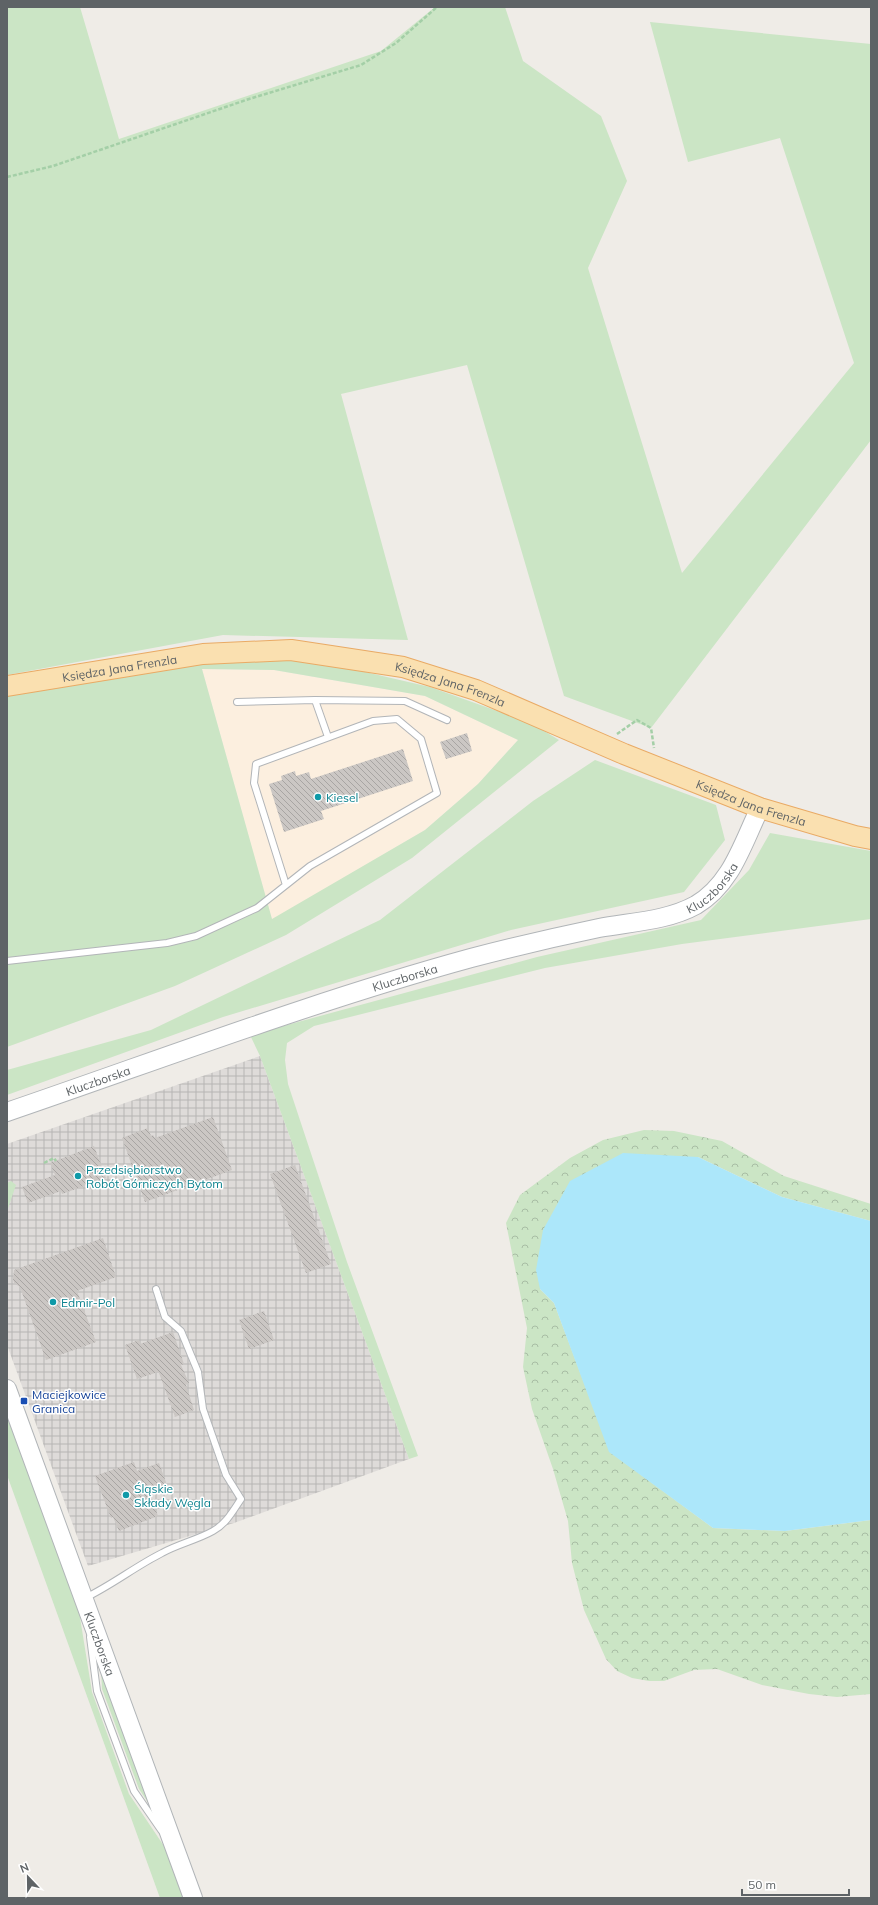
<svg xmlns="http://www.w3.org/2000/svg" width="878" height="1905" font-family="Mulish,sans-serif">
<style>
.commercial{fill:#fcefdf}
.industrial{fill:url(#industrial-grid)}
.green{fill:#cbe5c5;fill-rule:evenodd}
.forest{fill:url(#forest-crowns)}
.water{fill:#ace7fa}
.building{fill:url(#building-back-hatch)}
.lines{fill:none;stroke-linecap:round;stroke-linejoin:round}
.lane-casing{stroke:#b2b5b8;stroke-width:8}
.secondary-casing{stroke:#b1b5b8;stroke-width:20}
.primary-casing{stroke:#e9aa65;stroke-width:22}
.path{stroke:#a4cfa7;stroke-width:2.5;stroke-dasharray:4 2;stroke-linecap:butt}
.lane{stroke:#fff;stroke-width:6}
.secondary{stroke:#fff;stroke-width:18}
.primary{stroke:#fae0b0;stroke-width:20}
.culture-dot{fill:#0f9aa8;stroke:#fff;stroke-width:1.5}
.transit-dot{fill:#1a4fb4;stroke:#fff;stroke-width:1.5}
.labels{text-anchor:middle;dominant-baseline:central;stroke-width:3;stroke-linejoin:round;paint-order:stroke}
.street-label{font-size:12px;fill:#5e6366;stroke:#fff}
.culture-label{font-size:12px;fill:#0d838f;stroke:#fff;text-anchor:start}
.transit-label{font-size:12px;fill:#164399;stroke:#fff;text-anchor:start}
</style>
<defs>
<pattern id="industrial-grid" width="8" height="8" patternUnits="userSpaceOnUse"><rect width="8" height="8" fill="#dedbd9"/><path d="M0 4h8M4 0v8" fill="none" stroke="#b7b5b4"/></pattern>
<pattern id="forest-crowns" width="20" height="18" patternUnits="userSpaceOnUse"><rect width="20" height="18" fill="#cbe5c5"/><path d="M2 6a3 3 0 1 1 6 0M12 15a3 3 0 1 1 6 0" fill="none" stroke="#a8bda4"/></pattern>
<pattern id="building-back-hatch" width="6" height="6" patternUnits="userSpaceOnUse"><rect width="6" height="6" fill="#cbc7c4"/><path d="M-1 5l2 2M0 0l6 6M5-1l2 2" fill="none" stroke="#a8a5a3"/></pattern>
</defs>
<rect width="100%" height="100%" fill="#efece7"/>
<polygon class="commercial" points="202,669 274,670 425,696 518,740 478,784 425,830 272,920"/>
<polygon class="industrial" points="260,1056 409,1459 234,1523 88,1566 7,1345 7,1144"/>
<g class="green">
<polygon points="7,7 80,7 119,139 381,51 435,7 505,7 523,61 601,116 627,181 588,268 682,573 854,363 780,138 688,162 650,22 871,44 871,440 651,728 564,696 467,365 341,394 408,640 223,635 7,675"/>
<path d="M277,658l71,10 82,19 101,36 28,17 -147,118 -126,77 -111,51 -168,61v-351l194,-33zM202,669l72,1 151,26 93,44 -40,44 -53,46 -153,89z"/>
<polygon points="595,760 716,805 725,840 684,892 511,930 223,1017 7,1095 7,1070 151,1030 380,920 533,801"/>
<polygon points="770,833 871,851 871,919 682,944 545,968 330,1022 314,1026 287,1043 285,1060 288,1084 347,1262 418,1456 409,1459 260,1056 250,1035 537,957 701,920 749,870"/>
<polygon points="11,1181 16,1185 7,1211 7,1183"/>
<polygon points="7,1411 78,1605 92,1692 129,1794 168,1852 183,1898 160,1898 7,1475"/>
<polygon points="101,1670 149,1804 139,1789 102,1689"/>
</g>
<polygon class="forest" points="644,1130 674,1131 722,1141 784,1176 871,1204 871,1221 782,1197 698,1157 540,1289 554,1303 610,1452 713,1528 785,1531 871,1520 871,1694 837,1697 809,1694 762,1685 717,1669 694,1670 664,1681 649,1681 632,1678 617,1671 606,1659 584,1610 572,1563 568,1521 553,1469 532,1409 523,1367 527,1328 506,1223 520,1195 570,1158 603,1140"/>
<polygon class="water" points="623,1153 698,1157 782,1197 871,1221 871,1520 785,1531 713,1528 609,1452 554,1303 540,1289 536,1270 543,1230 570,1181"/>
<g class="building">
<polygon points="467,733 472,751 446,759 440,742"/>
<polygon points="403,749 413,781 321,811 324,819 284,832 269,784 282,780 281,776 295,771 296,776 309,772 311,779"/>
<polygon points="213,1117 232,1170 145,1202 122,1138 148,1128 151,1136 153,1135 155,1138"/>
<polygon points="94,1146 106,1178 62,1194 61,1191 28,1203 22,1187 55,1175 50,1163"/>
<polygon points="295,1165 331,1264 306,1273 270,1174"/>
<polygon points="103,1238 116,1277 77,1291 96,1342 46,1360 20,1287 14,1283 13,1279 14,1270"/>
<polygon points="264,1311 274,1340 249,1349 239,1320"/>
<polygon points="173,1332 184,1364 181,1365 189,1383 186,1385 194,1410 175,1417 159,1373 158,1372 137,1379 125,1345 139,1340 140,1344"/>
<polygon points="134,1462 137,1471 159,1463 167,1485 149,1492 158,1516 119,1531 113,1517 111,1518 95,1476"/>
</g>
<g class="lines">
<g class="lane-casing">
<g id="lane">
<polyline points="315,700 328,737"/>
<polyline points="237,702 315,700 405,701 447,720"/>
<polyline points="7,961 167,943 196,936 257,908 310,866 437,793 421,739 397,719 373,721 256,764 254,783 286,885"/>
<path d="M85,1598c27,-13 51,-32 77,-45 16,-9 35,-13 51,-22 13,-7 20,-20 28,-32l-15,-24 -23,-66 -5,-37 -17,-41 -16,-14 -9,-28"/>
<polyline points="90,1637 97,1691 134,1791 161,1830"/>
</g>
</g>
<g class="secondary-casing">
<g id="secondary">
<path id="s1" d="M7,1112c155,-53 307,-111 464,-154 42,-11 85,-21 128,-30 32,-6 68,-7 97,-23 36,-21 47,-63 64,-97"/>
<path id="s2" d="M7,1389l186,509"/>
</g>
</g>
<g class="primary-casing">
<g id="primary">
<path id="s3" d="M7,686l196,-32 88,-4 112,17 73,23 148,64 136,54 95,28 16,3"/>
</g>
</g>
<g class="path">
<polyline points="7,177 53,166 249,99 361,65 396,43 437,7"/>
<polyline points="617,734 637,720 651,728 654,748"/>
<polyline points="44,1163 54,1158 56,1161"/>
</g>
<use href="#lane" class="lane"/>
<use href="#secondary" class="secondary"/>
<use href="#primary" class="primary"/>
</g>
<g class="culture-dot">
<circle cx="318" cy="797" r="4"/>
<circle cx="78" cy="1176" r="4"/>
<circle cx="53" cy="1302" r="4"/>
<circle cx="126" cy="1495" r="4"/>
</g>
<rect class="transit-dot" x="20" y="1397" width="8" height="8" rx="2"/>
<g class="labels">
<g class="street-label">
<text stroke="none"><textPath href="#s3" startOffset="114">Księdza Jana Frenzla</textPath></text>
<text stroke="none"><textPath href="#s3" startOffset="450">Księdza Jana Frenzla</textPath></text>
<text stroke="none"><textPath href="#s3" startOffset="774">Księdza Jana Frenzla</textPath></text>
<text stroke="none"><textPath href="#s1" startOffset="744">Kluczborska</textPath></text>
<text stroke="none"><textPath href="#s1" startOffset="420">Kluczborska</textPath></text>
<text stroke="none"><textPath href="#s1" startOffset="96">Kluczborska</textPath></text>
<text stroke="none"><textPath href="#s2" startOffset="271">Kluczborska</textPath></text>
</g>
<g class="culture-label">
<text x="326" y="797">Kiesel</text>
<text x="86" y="1169">Przedsiębiorstwo<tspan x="86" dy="14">Robót Górniczych Bytom</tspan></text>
<text x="61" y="1302">Edmir-Pol</text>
<text x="134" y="1488">Śląskie<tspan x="134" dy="14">Składy Węgla</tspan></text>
</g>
<g class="transit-label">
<text x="32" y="1394">Maciejkowice<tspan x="32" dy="14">Granica</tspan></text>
</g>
</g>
<rect width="878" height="1905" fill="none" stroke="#5e6366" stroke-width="16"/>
<g transform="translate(28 1877) rotate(338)" stroke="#ffffff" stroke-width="3" paint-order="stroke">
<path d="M0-3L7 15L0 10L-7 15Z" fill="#5e6366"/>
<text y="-6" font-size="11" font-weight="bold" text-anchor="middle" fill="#5e6366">N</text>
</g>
<path d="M742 1889v6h107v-6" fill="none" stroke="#5e6366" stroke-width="2"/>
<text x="748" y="1889" font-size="12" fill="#5e6366" stroke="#ffffff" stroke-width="3" paint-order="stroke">50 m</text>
</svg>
